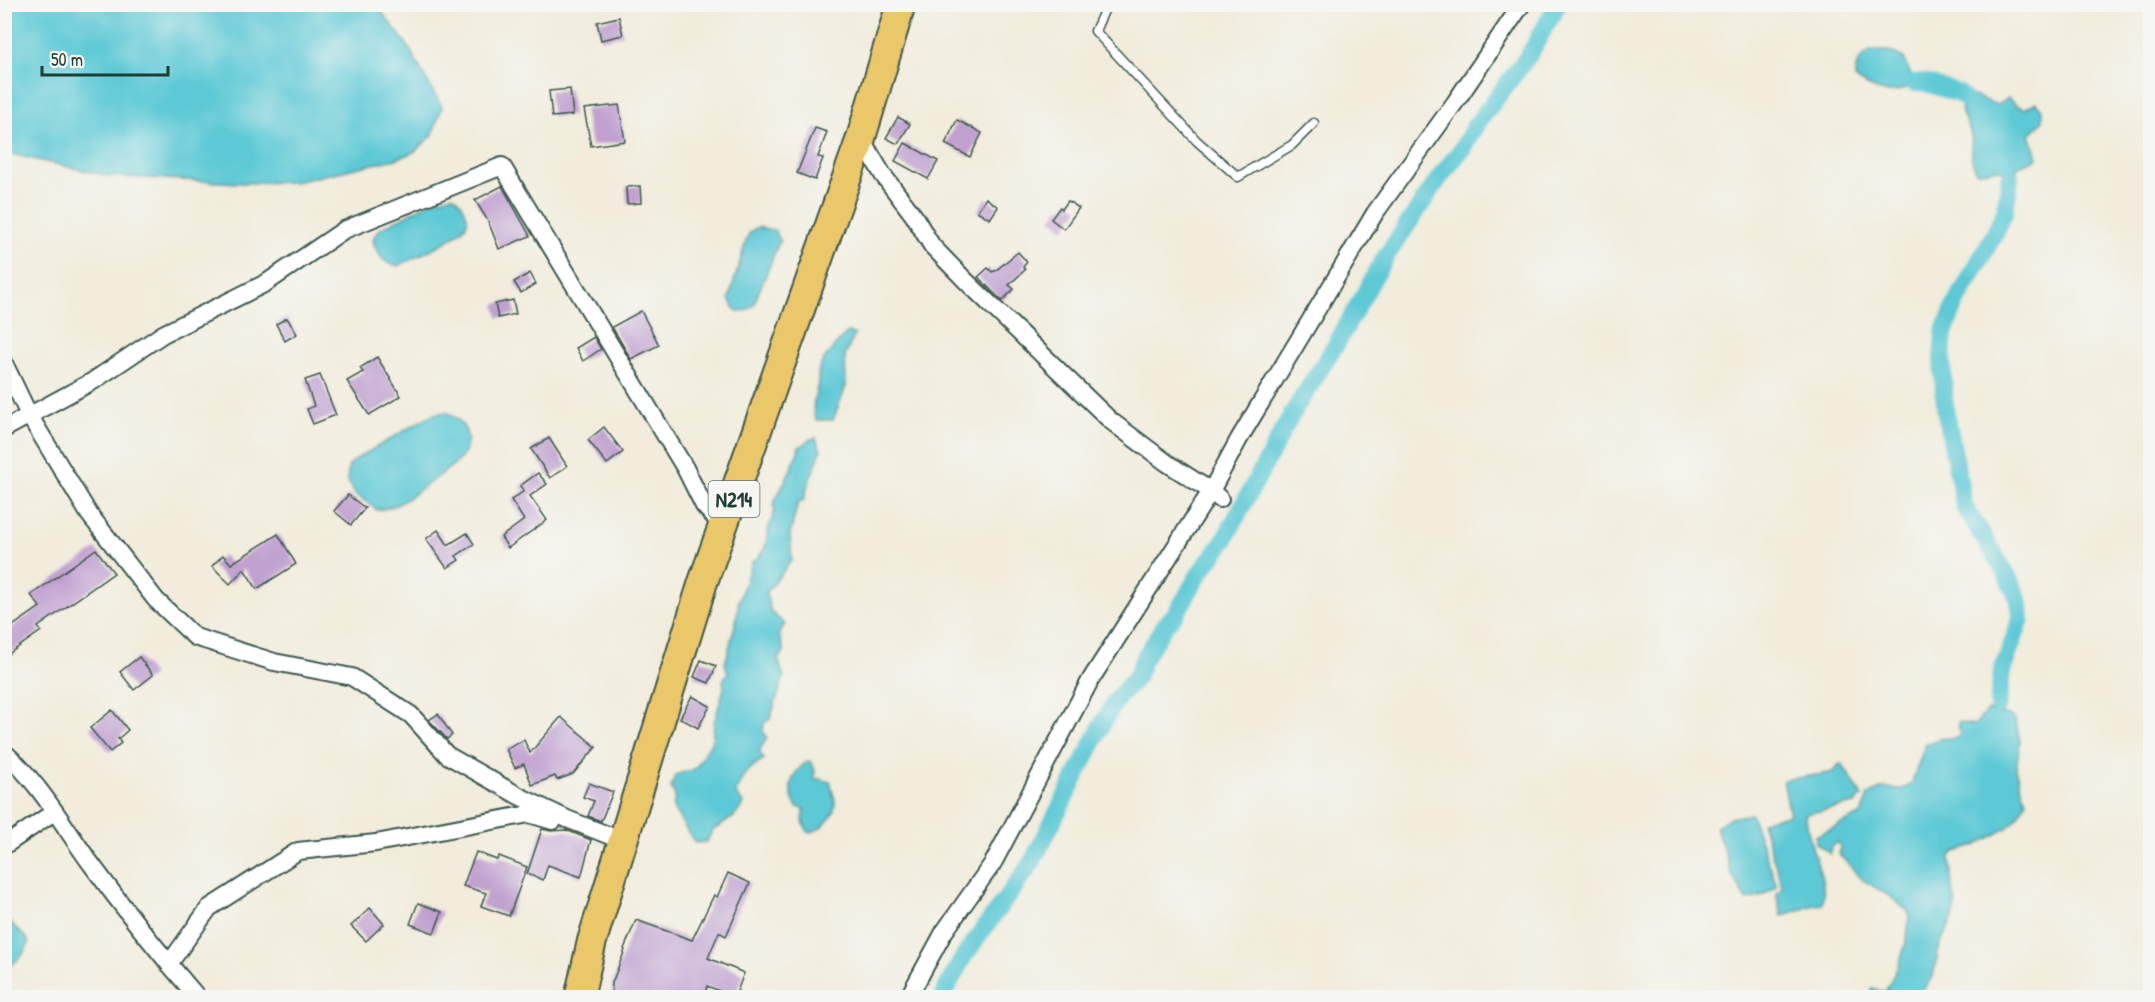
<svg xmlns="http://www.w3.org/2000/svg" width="2155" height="1002" font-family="'Patrick Hand',sans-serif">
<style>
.water{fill:#5dc9d6;stroke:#3e8385;stroke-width:1.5}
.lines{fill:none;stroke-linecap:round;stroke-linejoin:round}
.canal{stroke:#5dc9d6;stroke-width:18}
.building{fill:#c0a1d0}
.lane-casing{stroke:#3e574d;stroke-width:11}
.street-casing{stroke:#3e574d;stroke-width:20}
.highway-casing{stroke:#3e574d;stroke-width:32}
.lane{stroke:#fff;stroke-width:8}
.street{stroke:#fff;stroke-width:16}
.highway{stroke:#eac769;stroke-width:28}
.labels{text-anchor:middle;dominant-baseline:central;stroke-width:5;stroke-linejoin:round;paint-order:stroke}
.shield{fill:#f6f6f2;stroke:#60746d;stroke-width:1.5}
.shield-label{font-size:21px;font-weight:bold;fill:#1f3d34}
</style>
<rect width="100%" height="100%" fill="#f6f6f2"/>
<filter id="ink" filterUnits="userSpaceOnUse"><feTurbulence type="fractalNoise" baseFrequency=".0167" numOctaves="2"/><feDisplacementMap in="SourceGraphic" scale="12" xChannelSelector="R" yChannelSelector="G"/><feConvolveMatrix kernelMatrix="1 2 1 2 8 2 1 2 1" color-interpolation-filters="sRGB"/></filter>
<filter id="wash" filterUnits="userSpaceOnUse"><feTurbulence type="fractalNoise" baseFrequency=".008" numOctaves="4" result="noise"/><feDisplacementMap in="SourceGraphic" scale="24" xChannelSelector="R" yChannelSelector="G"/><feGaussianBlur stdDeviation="1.35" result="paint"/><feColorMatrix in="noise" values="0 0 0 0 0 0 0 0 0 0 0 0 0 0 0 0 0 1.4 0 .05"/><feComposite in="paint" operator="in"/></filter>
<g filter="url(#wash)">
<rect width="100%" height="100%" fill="#f1ecdb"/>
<g class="water">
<polygon points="5,4 376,5 406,43 442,107 432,136 414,152 396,159 294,182 238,183 109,176 5,153"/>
<path d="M1870,51h19l15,7 10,25c-24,16 -36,9 -59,-4 0,-15 3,-20 15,-28z"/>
<path d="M1974,96l23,9 11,-7 9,8 8,3 11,-7 7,9v9l-13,15 8,23 -21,9v10l-12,2v-7l-8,-3 -20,3c-3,-6 -6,-13 -6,-18 -1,-7 2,-13 0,-19 -3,-17 -22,-27 3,-39z"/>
<path d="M452,195c6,3 9,7 12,13 2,5 5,10 3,14 -3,15 -54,36 -69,44 -13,-1 -21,-12 -25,-25l2,-6 6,-7 50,-26z"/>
<path d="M758,227l17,4 5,9 -27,66c-12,10 -19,7 -24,-8l18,-60 4,-7z"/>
<path d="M848,332l7,3 -10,20 1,31 -13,34h-17c-6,-13 0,-25 2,-37 1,-5 -1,-9 1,-14 6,-14 18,-26 29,-37z"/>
<path d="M446,412c19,9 29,27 15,46 -5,6 -53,41 -61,45 -7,4 -15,6 -23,7l-22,-16 -8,-14 2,-15 12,-9 72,-42z"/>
<path d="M816,438l5,12c-5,17 -14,32 -17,50l-6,2 -8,33 2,25 -26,33 5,19 14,12 -6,10 5,18 -6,7 6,18 -14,42 -6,4 -1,8 4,7 -8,13 5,8c-12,6 -26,21 -28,35l8,10 -10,13 -21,13 -7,12 -11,1 -22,-35 2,-12 -4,-9 4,-12 21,-7 16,-27 2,-18 10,-35 -1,-8 5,-7 -3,-9 11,-43 3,-21 13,-38 6,-4 7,-10 4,-21 6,-17 -2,-4c7,-20 22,-38 26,-59l5,-2 4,-5z"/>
<path d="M1988,710l24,7 4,4 4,21 -4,27 10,32 -8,16 -11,11 -32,18 -20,6 -5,5 2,32 4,15 -2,12 -14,28 -7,32 -15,21h-41l-1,-3 -5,-3 1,-3 13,4c15,-29 24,-47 24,-80l-21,-17 -25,-15 -25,-27 2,-5 -2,-6 -7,4 -1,8 -14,-11v-7l46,-22 6,-19 14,-7 20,1 9,-4 14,-40 14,-6 21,-2 -2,-15 16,3z"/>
<path d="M808,761l4,2 3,8 -1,7 17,4c-1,7 3,11 4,19 1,15 -12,28 -26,32 -6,-9 -8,-14 -4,-24l-8,-2c-12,-18 -6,-34 11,-46z"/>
<path d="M1842,764l20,32 -7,8 -50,10c2,10 3,19 6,29 4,18 17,42 11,61l-12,2 -28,10 -6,-23 6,-4v-3l-20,-64 5,-3 23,-4 -7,-35 46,-7 6,-2 3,-6z"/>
<polygon points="1751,814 1777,886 1760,897 1747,900 1732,875 1716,827 1729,818"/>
<polygon points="5,917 28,940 29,944 21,957 7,968 5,968"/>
</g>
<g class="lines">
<g class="canal">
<polyline points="1914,83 1923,82 1960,94 1963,97"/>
<polyline points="1998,705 2002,671 2021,619 2019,600 2008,577 1964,506 1945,408 1942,359 1944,333 1955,305 1996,231 2005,211 2010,178"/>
<polyline points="943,998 945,991 964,956 1031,864 1105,719 1119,696 1136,678 1143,660 1165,625 1177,612 1201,571 1222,544 1292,414 1337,343 1384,259 1442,174 1462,149 1475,126 1529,55 1558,4"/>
</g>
</g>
<g id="blocks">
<g class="building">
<polygon points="619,17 623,35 601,40 597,22"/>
<polygon points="570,89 573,115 552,117 549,91"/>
<polygon points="619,105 625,141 591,146 584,109"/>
<polygon points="898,117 910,124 898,144 886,138"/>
<polygon points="957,120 982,133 970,157 945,144"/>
<polygon points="815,128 827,132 818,157 823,158 815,180 797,173"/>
<polygon points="905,143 938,161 928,179 895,161"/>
<polygon points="502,186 530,236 499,249 488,221 475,200"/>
<polygon points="640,186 641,203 627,204 626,187"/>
<polygon points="986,198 998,207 990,219 977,211"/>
<polygon points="1068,201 1079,208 1064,229 1051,219 1060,207 1062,209"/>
<polygon points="1018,252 1027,262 1023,267 1025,270 1009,285 1014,289 1002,301 978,277 988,268 992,272 995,271"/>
<polygon points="530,273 536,284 521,293 514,282"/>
<polygon points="513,300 516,314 498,318 495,304"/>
<polygon points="641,311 659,345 631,359 612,327"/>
<polygon points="287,318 297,334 285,341 276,324"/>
<polygon points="594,337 601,349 583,361 576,348"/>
<polygon points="377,357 401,396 369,415 347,381 363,372 360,368"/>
<polygon points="320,375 336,415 313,424 307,409 314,406 305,380"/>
<polygon points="604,427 623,452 607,464 588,440"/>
<polygon points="549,438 567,466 550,478 531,449"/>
<polygon points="538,473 547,484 530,496 547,520 508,548 501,537 524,520 511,500 524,491 520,486"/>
<polygon points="348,495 365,508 351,525 334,511"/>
<polygon points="438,530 448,545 467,533 474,544 456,556 459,560 447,568 426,539"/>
<polygon points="278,534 296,564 257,589 244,569 230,584 212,566 223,555 231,564"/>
<polygon points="96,549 114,573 38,627 41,631 4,657 4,632 40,607 31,595"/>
<polygon points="139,657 153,675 134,690 120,672"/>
<polygon points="701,660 716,666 709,683 694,677"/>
<polygon points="692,696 710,706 698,728 680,718"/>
<polygon points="112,710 128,730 118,739 121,743 110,752 90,728"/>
<polygon points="438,714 452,735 447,739 429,720"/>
<polygon points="561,717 596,747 573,774 557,780 555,776 532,785 524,764 515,768 506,749 524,740 530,753"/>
<polygon points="589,783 613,792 601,821 588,816 594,801 583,797"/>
<polygon points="542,829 551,831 566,830 591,840 581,877 548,865 543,880 527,874"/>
<polygon points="476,852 497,860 499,856 527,867 509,916 481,906 486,893 463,886"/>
<polygon points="728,873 750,883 726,936 719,932 708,958 744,973 735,997 707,986 704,998 611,998 612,983 625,950 624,949 636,920 692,940 714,895 717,897"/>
<polygon points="418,903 442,912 434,933 410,924"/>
<polygon points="370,908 384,924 366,941 351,926"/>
</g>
</g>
</g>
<g filter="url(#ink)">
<use href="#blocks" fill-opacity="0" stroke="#3e574d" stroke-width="1.5"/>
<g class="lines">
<g class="lane-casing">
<polyline id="lane" points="1107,4 1095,31 1197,141 1238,177 1292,145 1314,123"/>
</g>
<g class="street-casing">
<g id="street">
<polyline points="861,138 883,175 914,216 932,246 966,281 1111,421 1167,463 1211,491 1220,499"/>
<polyline points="4,363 29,415 89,514 156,600 195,637 274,662 352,677 411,715 447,755 519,796 567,819 623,841"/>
<polyline points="4,429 93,381 163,334 266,283 344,230 502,166 685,468 704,506 724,527"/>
<path d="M4,752c35,30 58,72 85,109 34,47 71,93 109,137"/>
<polyline points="4,846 54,812"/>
<polyline points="169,964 209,908 298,851 376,843 529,814 553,821"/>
<polyline points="908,998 944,932 993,863 1091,679 1211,491 1239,439 1375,213 1456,101 1522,4"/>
</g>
</g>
<g class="highway-casing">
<polyline id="highway" points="579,998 592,941 703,582 861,138 901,4"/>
</g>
<use href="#lane" class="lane"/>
<use href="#street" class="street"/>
<use href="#highway" class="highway"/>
</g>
</g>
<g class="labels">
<rect class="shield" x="708.5" y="481" width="51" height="36" rx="4.5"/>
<g class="shield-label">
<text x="734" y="499">N214</text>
</g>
</g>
<rect width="2155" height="1002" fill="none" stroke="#f6f6f2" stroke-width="24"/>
<path d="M42 66v9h126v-9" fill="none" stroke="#1f3d34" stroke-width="3"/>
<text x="51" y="66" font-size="18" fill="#1f3d34" stroke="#f6f6f2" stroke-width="4.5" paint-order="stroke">50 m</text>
</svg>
